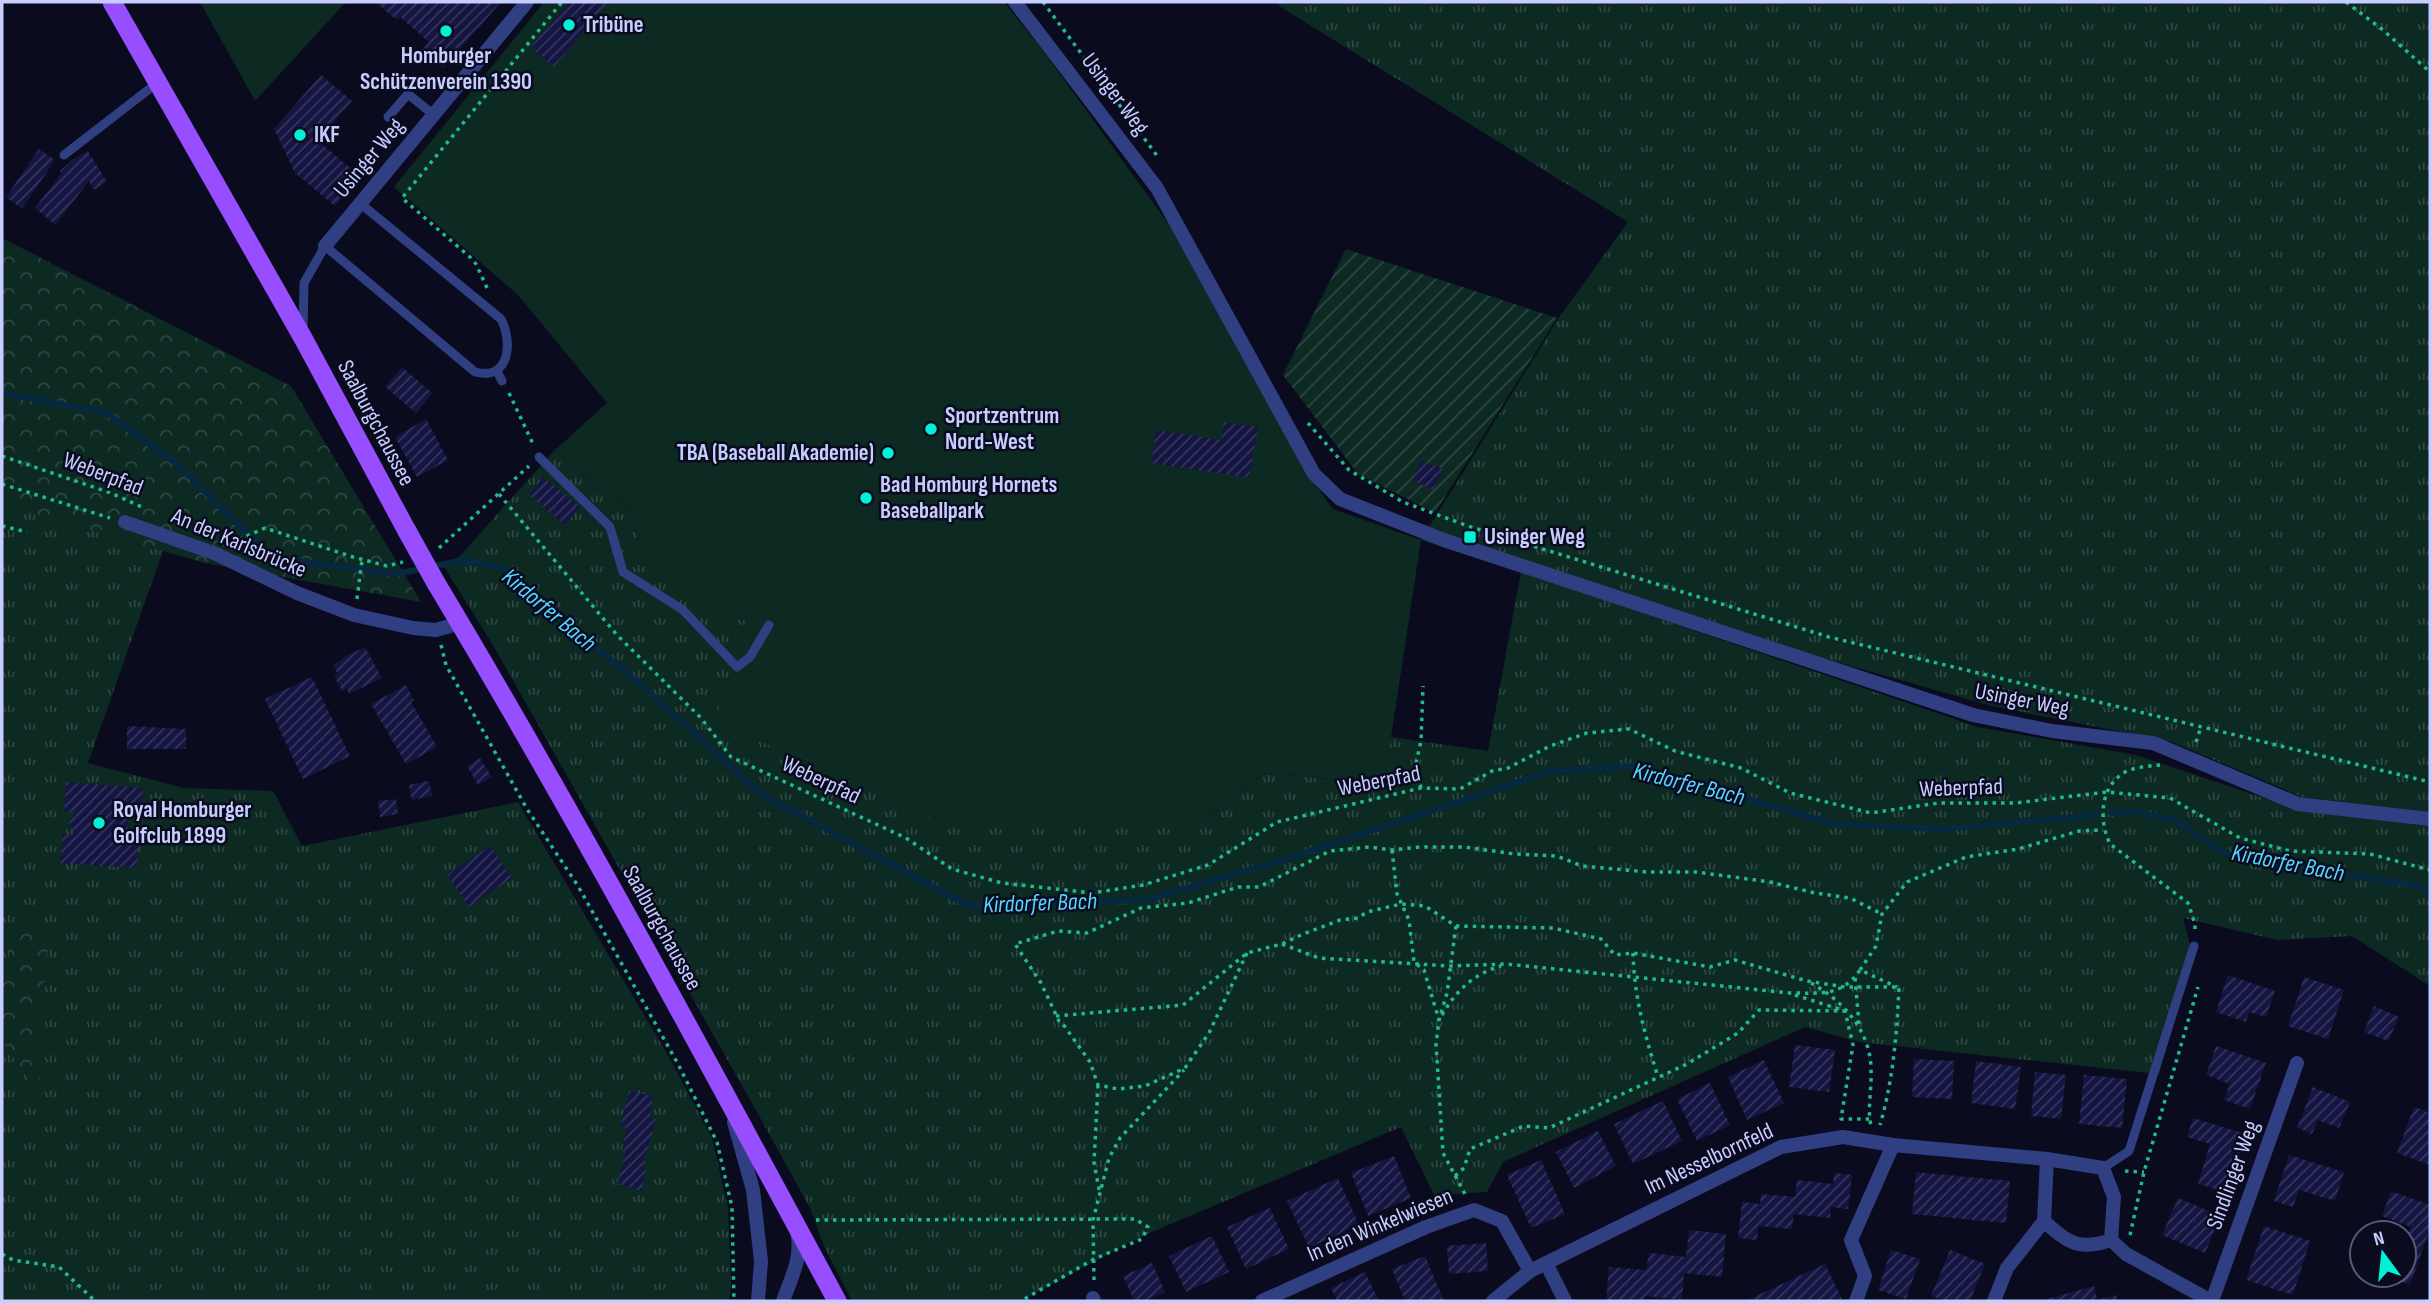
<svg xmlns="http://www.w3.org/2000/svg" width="2432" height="1303" font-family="'Sofia Sans Condensed',sans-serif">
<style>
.grass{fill:url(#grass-tufts)}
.forest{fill:url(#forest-crowns)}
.garden{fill:url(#garden-furrows)}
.pitch{fill:#0c2922}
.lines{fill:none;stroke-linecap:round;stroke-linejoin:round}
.stream{stroke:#062941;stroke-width:6}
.building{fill:url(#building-hatch)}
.path{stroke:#21b98f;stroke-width:3.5;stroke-dasharray:3.5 5;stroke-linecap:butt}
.service{stroke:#303f82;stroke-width:9}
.minor{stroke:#303f82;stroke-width:14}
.primary{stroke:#964eff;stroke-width:19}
.primary-bridge{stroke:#964eff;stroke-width:19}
.poi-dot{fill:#00f2d6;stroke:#0a0b1e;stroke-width:2.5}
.labels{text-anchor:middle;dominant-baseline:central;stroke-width:5;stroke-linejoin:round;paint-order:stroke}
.poi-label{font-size:23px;font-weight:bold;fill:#c7cdff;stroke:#0a0b1e;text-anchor:start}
.street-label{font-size:23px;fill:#c7cdff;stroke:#0a0b1e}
.water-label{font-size:24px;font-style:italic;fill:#55d5ff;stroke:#0a0b1e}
</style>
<defs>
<pattern id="grass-tufts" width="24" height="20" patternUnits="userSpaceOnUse" patternTransform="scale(1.75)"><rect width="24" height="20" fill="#0c2922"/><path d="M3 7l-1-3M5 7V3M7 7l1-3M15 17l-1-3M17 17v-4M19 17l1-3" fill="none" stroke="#2e4743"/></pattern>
<pattern id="forest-crowns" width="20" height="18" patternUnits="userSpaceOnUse" patternTransform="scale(1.75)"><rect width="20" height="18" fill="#0c2922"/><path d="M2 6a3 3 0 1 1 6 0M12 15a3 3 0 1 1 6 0" fill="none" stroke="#2e4743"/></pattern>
<pattern id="garden-furrows" width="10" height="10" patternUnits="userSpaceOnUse" patternTransform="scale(1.75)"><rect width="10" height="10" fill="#0c2922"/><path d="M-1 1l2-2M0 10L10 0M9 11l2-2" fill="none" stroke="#2e4743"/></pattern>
<pattern id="building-hatch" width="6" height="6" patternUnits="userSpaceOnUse" patternTransform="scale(1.75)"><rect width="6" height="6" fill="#141541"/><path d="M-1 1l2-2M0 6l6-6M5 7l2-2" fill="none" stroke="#35365e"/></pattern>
</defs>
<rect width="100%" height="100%" fill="#0a0b1e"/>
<g class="grass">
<path d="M1278,2h1152v810l-128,-15 -130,-55 -180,-36 -452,-128 438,149 158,28 164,55 130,16v160l-78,-50 -75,4 -94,-22 10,39 -34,117 -300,-32 -54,-15 -302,135 -16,30 -53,3 -33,-68 -261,110 -119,64h-169l-29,-57 -12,-34 -49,-89 -269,-476 -50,-80 15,-7 96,-107 76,56c4,17 8,36 17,51 14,27 72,50 99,63l452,202 67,-50 118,11 8,-47 97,14 33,-179 -100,-32 139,-224 68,-94 -349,-216z"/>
<polygon points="2,502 163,551 88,763 184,788 273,791 302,846 518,802 669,1057 712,1138 728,1207 731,1285 729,1301 2,1301"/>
</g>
<g class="forest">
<polygon points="2,238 291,386 421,602 205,563 31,513 2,502"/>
<polygon points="17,923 32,923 49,931 46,972 34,1035 40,1079 30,1082 5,1045 2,1035 2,982"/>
</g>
<polygon class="garden" points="1346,249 1557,318 1435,513 1358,474 1283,375"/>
<g class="pitch">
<polygon points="200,2 346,2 255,101"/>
<path d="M544,2h460l37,46 134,185 129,236 29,40 88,31 -37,244 -119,-11 -67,50 -257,-1 -226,-101 31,-100c-28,-13 -82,-35 -99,-61 -9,-15 -13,-36 -17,-53l-76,-56 53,-48 -89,-108 -124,-108z"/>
</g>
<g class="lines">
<g class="stream">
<polyline points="2,393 107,413 177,464 272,558 396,574 464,560 504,568 649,692 761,794 967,905 1146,900 1277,862 1551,771 1635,766 1834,824 1943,829 2096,815"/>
<polyline points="2111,813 2134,811 2174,820 2228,855 2418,886 2430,893"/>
</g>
</g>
<g class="building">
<polygon points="375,2 501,2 443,68 422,50 429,42 400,17 397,20"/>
<polygon points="569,2 608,2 554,67 531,47"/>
<polygon points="321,75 352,101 318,141 360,176 335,206 295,173 274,129"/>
<polygon points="39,149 55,160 22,209 6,197"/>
<polygon points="88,151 107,182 94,190 89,181 55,225 35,208 61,174 60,171 72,160"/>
<polygon points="402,367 432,393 416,413 385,387"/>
<polygon points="426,419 448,460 417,477 395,437"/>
<polygon points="1224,422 1258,427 1249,478 1151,463 1156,430 1221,440"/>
<polygon points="1421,460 1443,469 1433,490 1412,480"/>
<polygon points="543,477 580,507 565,525 529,495"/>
<polygon points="365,647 382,678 349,694 347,689 342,691 334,676 338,674 333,665 343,659 342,658"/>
<polygon points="312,677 350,756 303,779 265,699"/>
<polygon points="406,685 414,700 411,702 437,747 406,764 371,704"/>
<polygon points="127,726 186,729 186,749 127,749"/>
<polygon points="480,758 492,777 478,785 467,766"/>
<polygon points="429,781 432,796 412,800 409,785"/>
<polygon points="66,782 143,788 141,818 128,817 127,838 139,839 137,868 60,863 63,834 73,835 74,829 69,828 70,818 74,818 74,812 64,812"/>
<polygon points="396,799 398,814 380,817 378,801"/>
<polygon points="490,846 512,878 469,907 447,875"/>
<polygon points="2228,975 2275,991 2266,1017 2249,1012 2246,1022 2216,1012"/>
<polygon points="2304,977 2344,990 2328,1039 2288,1026"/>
<polygon points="2374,1006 2399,1017 2388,1041 2364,1032"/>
<polygon points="1795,1045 1835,1050 1829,1092 1789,1087"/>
<polygon points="2216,1046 2266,1063 2250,1109 2224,1100 2230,1084 2206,1075"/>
<polygon points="1914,1059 1954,1061 1952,1099 1912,1097"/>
<polygon points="1764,1060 1784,1103 1747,1120 1728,1077"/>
<polygon points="1976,1061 2021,1067 2015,1109 1971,1103"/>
<polygon points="2035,1072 2066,1075 2061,1119 2031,1116"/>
<polygon points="2084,1075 2127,1079 2122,1128 2079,1124"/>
<polygon points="1710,1083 1730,1125 1697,1141 1677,1099"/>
<polygon points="2313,1087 2350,1102 2339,1128 2318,1120 2312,1134 2297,1128"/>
<polygon points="629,1091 653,1096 649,1118 656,1119 643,1167 646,1167 642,1191 617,1184 626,1152 622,1150 627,1128 620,1127"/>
<polygon points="1663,1101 1682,1141 1633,1164 1614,1124"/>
<polygon points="2414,1107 2430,1113 2430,1165 2397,1153"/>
<polygon points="2193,1118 2246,1134 2228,1193 2198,1184 2210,1144 2187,1137"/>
<polygon points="1598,1131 1616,1166 1574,1188 1556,1152"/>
<polygon points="2289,1155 2344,1172 2335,1201 2299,1190 2293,1207 2274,1201"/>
<polygon points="1394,1156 1411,1198 1368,1216 1351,1173"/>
<polygon points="1541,1160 1565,1214 1531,1228 1507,1175"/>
<polygon points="1916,1172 2010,1181 2006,1223 1912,1214"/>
<polygon points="1834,1173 1852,1175 1848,1209 1831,1207 1830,1218 1794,1214 1792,1229 1758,1226 1757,1240 1738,1238 1742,1202 1760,1204 1761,1194 1795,1197 1797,1180 1833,1184"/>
<polygon points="1338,1178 1359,1225 1309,1248 1287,1201"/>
<polygon points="2391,1191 2430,1205 2430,1229 2410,1285 2383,1275 2404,1275 2404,1245 2411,1227 2382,1216"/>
<polygon points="2178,1198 2221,1216 2205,1253 2162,1235"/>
<polygon points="1270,1208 1289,1249 1246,1269 1227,1227"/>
<polygon points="2264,1226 2310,1241 2293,1295 2246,1280"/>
<polygon points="1689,1230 1726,1234 1722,1277 1684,1273 1682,1300 1645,1296 1644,1301 1606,1301 1609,1267 1646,1270 1649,1253 1686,1257"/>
<polygon points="1212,1236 1229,1272 1186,1292 1169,1256"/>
<polygon points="1486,1243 1488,1271 1449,1274 1447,1246"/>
<polygon points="1891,1250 1920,1259 1906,1299 1878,1290"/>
<polygon points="1950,1250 1985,1264 1970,1301 1945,1301 1931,1296"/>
<polygon points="1425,1256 1444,1301 1405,1301 1392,1269"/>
<polygon points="1152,1263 1165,1292 1144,1301 1134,1301 1123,1276"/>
<polygon points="1825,1264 1842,1299 1838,1301 1745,1301"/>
<polygon points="1365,1272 1379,1301 1337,1301 1331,1288"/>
<polygon points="2094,1286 2097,1300 2116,1295 2118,1301 2040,1301"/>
</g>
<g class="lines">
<g class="path">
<polyline points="1043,2 1158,157"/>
<polyline points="2346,2 2383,30 2430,72"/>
<polyline points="487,288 476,264 471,258 402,198 562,2"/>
<polyline points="509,393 534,446"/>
<polyline points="1308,423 1349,470 1403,502 1468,526 1829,637 2430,782"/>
<polyline points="2,456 111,493 144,508"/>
<polyline points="2,484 110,518"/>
<polyline points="499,494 617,635 701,718 731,757 906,838 952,869 1002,883 1092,893 1143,885 1208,865 1277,822 1421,788 1460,789 1492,771 1508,768 1550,746 1587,733 1629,729 1675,751 1741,768 1790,793 1871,813 1939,803 2015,803 2107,792 2170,798 2240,838 2290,851 2370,854 2430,870"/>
<polyline points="2,526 27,532"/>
<polyline points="231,543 265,528 353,557 387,566 403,562"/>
<polyline points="439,548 529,466"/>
<polyline points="357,599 362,560"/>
<polyline points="441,645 446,665 527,809 578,886 678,1064 717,1142 732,1207 734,1301"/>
<polyline points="2196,742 2201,727"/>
<path d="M2160,765c-11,1 -23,2 -33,6 -27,14 -29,48 -17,73l78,59 7,21v7"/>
<polyline points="1421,788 1416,763 1421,741 1423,686"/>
<polyline points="1392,850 1397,894 1409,920 1414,962 1424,970 1439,1020"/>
<polyline points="1456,926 1447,993 1439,1020 1436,1044 1443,1153 1466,1196"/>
<path d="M1282,944l37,14 131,8 56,-2 284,29c30,0 52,4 70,-23l37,17"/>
<polyline points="1247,953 1209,1033 1185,1068 1145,1086 1118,1089 1098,1085 1090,1062 1063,1024 1059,1021 1041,983 1015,944 1058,931 1087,933 1141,908 1188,903 1238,887 1259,887 1330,851 1369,847 1392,850 1420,847 1464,847 1515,854 1557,856 1582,866 1647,872 1696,872 1770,882 1815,893 1850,898 1882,914"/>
<path d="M1633,953c1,43 12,83 25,124"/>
<polyline points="1860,970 1876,946 1882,914 1907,882 1966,857 2018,849 2079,831 2103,830"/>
<polyline points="1855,978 1859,1024"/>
<path d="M1811,983c33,18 60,49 60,87 1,19 -4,38 0,56"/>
<polyline points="1795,995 1845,1011 1853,1045 1841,1119 1870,1119"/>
<path d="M1442,1015c14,-24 31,-41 59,-49"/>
<path d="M1056,1016l127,-11 64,-52 35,-9 19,-9 39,-15 18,-2 9,-6 34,-8 24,2 31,20 97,2 48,11 14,16 18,-2 77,14 25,-7 72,21 38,6h54c-2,46 -6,94 -19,138"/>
<polyline points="1098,1085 1094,1163 1100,1194"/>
<polyline points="2125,1171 2144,1172"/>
<polyline points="1455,1176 1464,1168 1470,1149 1524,1126 1549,1128 1687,1064 1738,1033 1759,1010 1845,1011"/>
<polyline points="816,1220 1135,1219 1148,1227 1142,1239 1094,1259 1021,1301"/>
<polyline points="2130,1235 2144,1172 2198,987"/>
<polyline points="2,1254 13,1260 59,1267 95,1301"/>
<polyline points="1094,1280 1093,1220 1109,1158 1120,1138 1184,1070"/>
</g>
<g class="service">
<polyline points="388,117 408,94 434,115"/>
<polyline points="64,155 157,83"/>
<path d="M303,329l1,-46 21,-37 150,126c35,9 38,-30 26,-53l-140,-115"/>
<polyline points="497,371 502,381"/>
<polyline points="539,457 610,527 623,572 683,610 737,667 750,657 769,625"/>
<polyline points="2103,1168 2129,1151 2194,946"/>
</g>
<g class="minor">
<polyline points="1015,2 1157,188 1314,474 1340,499 1444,540 1973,715 2052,731 2153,743 2298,804 2430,819"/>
<polyline points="325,246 527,2"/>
<polyline points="125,522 214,553 297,593 354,615 413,628 436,630 460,623"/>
<polyline points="734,1122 753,1190 761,1261 758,1301"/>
<path d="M2047,1159l-3,62c23,22 36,30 67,19"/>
<polyline points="2111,1240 2126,1254 2211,1301"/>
<polyline points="1546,1263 1565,1301"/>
<polyline points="1093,1298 1094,1301"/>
<path d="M783,1301c8,-23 20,-44 14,-69"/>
<polyline points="1262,1301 1426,1227 1474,1210 1502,1221 1530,1271"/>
<polyline points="1493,1301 1530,1271 1781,1147 1843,1137 1893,1145 2047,1159 2103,1168 2114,1197 2111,1240"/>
<polyline points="1856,1301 1865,1276 1851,1240 1893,1145"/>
<polyline points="1994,1301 2007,1268 2044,1221"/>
<polyline points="2212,1301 2297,1063"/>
</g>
<g class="primary">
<polyline points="112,2 303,338 407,531"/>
<path d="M436,583c141,235 271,477 401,718"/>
</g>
<polyline class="primary-bridge" points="407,531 436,583"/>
</g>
<g class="poi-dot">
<circle cx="569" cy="25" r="7"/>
<circle cx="446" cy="31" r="7"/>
<circle cx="300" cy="135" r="7"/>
<circle cx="931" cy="429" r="7"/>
<circle cx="888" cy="453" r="7"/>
<circle cx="866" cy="498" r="7"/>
<rect x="1463" y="530" width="14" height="14" rx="3.5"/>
<circle cx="99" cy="823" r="7"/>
</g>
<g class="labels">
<g class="poi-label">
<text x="583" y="25">Tribüne</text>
<text x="446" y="56" text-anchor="middle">Homburger<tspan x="446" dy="26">Schützenverein 1390</tspan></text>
<text x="314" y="135">IKF</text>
<text x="945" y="416">Sportzentrum<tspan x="945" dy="26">Nord-West</tspan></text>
<text x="874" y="453" text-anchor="end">TBA (Baseball Akademie)</text>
<text x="880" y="485">Bad Homburg Hornets<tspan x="880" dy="26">Baseballpark</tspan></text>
<text x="1484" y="537">Usinger Weg</text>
<text x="113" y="810">Royal Homburger<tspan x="113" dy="26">Golfclub 1899</tspan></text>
</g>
<g class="street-label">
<text transform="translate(1115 94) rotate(53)">Usinger Weg</text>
<text transform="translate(369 158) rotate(-50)">Usinger Weg</text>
<text transform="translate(376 423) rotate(62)">Saalburgchaussee</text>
<text transform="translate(103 474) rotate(21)">Weberpfad</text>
<text transform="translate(239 543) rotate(23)">An der Karlsbrücke</text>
<text transform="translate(2022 700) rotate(11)">Usinger Weg</text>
<text transform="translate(821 780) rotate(25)">Weberpfad</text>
<text transform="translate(1379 781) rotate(-11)">Weberpfad</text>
<text transform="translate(1961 788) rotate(-2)">Weberpfad</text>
<text transform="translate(662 928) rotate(61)">Saalburgchaussee</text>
<text transform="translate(1709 1159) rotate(-25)">Im Nesselbornfeld</text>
<text transform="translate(2233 1175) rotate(-70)">Sindlinger Weg</text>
<text transform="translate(1380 1225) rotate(-23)">In den Winkelwiesen</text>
</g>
<g class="water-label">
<text transform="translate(549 610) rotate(40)">Kirdorfer Bach</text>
<text transform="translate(1689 784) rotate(14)">Kirdorfer Bach</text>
<text transform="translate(2288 863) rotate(11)">Kirdorfer Bach</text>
<text transform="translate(1040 903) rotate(-2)">Kirdorfer Bach</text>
</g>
</g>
<rect width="2432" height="1303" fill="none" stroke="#c7cdff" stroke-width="7"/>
<g transform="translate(2383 1254) rotate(345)"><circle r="33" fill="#0a0b1e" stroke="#565978" stroke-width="2"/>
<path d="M0-5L12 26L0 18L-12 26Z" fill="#00f2d6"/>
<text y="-10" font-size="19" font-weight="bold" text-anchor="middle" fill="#c7cdff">N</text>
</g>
</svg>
